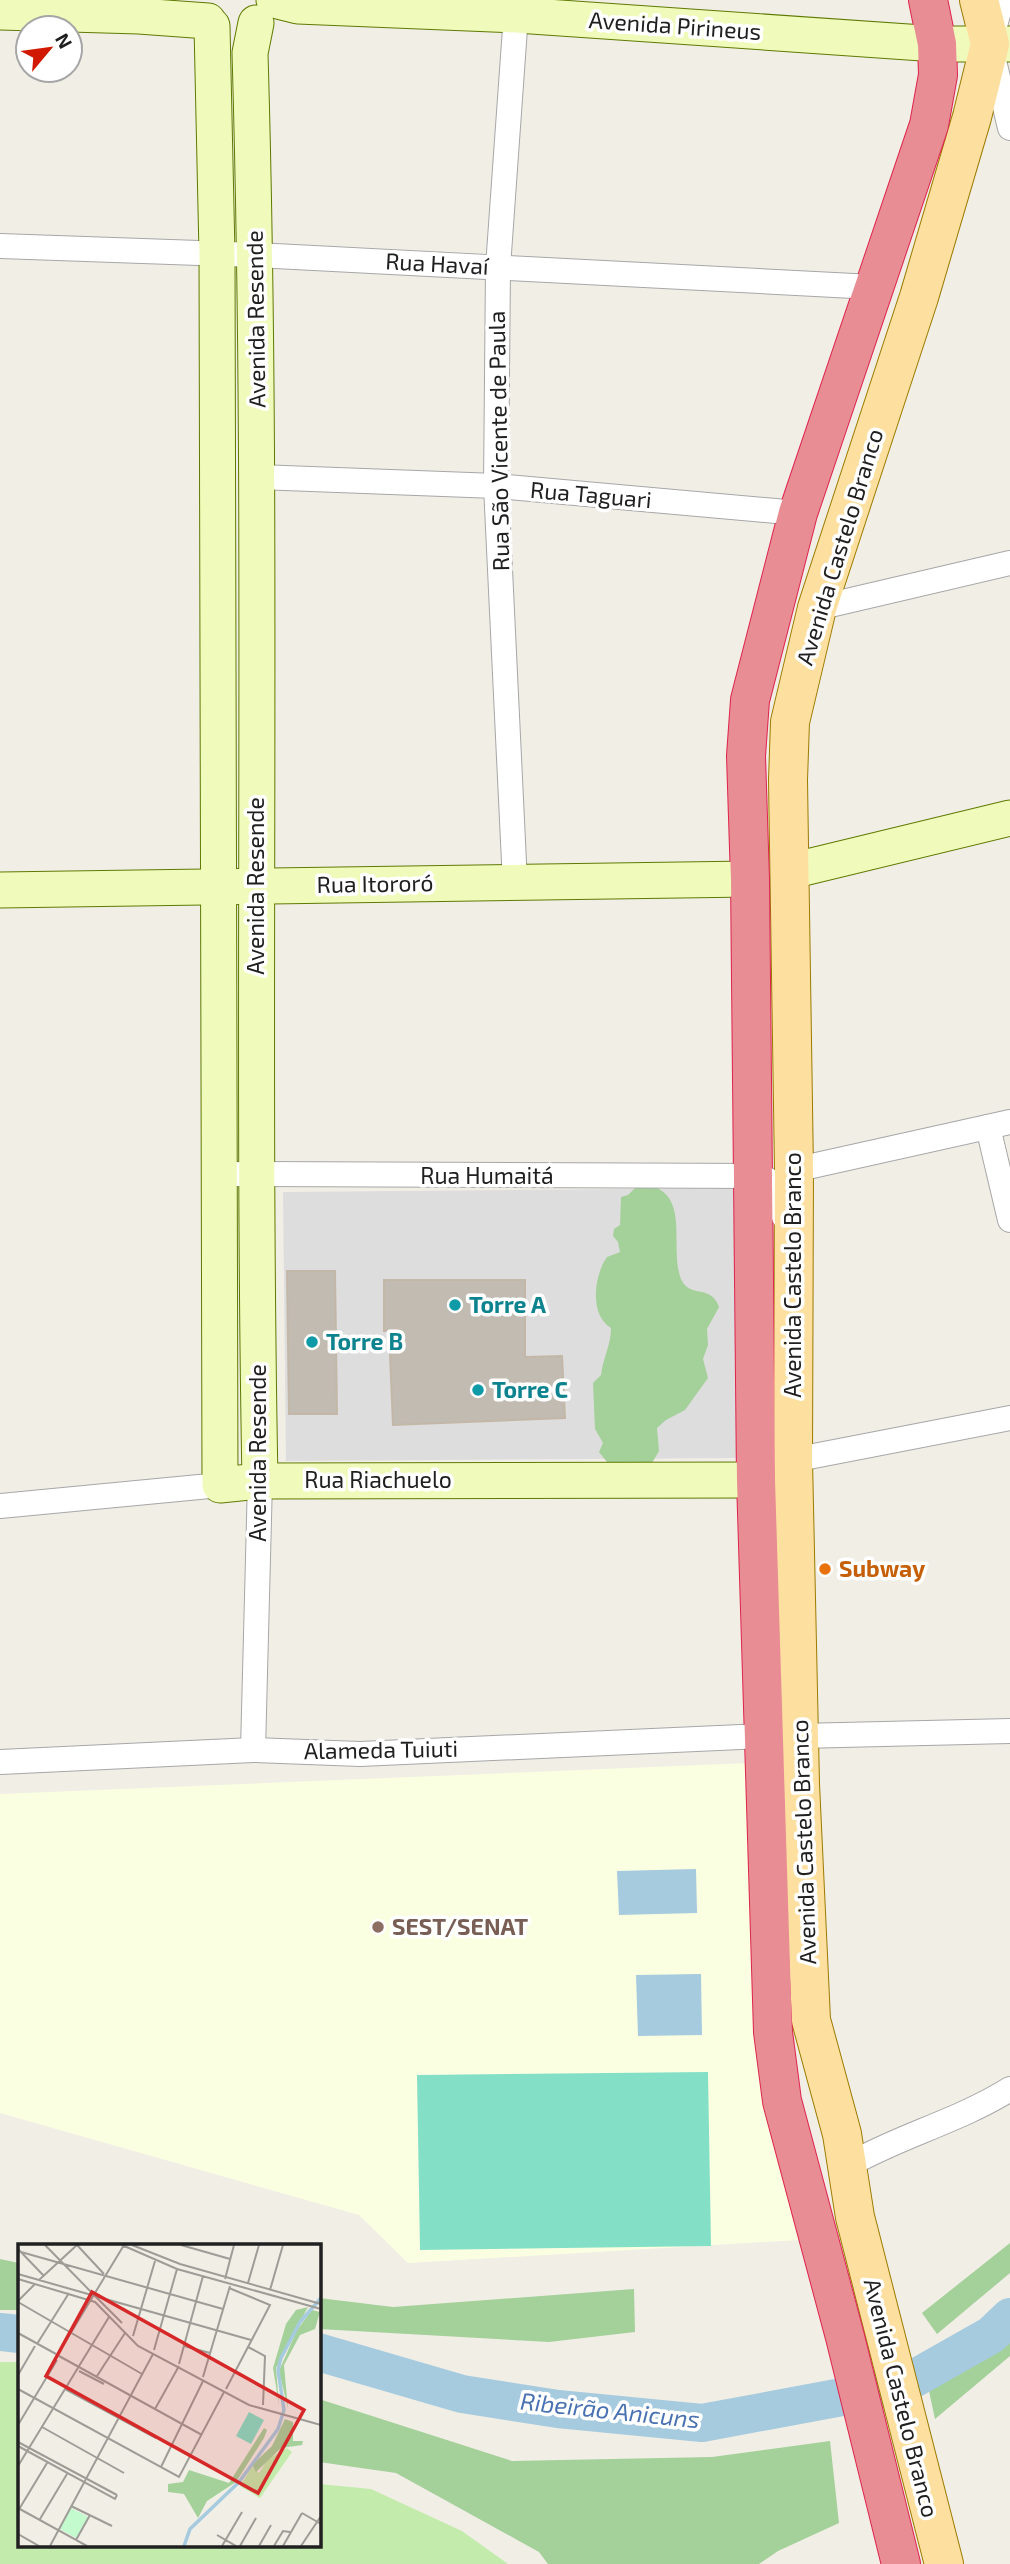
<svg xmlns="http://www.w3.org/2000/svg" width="1010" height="2564" font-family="'Exo 2',sans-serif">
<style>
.residential{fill:#dedddd}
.education{fill:#fbffe1}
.grass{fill:#c3ebac}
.forest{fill:#a4d09a}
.pitch{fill:#83e0c7}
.water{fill:#a6cbde}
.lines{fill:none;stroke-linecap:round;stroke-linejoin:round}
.river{stroke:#a6cbde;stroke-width:38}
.building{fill:#c1bbb2;stroke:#c3b7a8;stroke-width:2}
.street-casing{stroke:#a7a7a7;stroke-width:26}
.secondary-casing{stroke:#5f7a03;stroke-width:37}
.primary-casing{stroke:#9c7b00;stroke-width:40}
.highway-casing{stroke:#de244e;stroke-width:40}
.street{stroke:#fff;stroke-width:24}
.secondary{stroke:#f0faba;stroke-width:35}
.primary{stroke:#fddf9f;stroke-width:38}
.highway{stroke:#e88d93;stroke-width:38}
.culture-dot{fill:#0f9aa8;stroke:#fff;stroke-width:2.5}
.food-dot{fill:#e8710a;stroke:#fff;stroke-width:2.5}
.education-dot{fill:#8d6e63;stroke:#fff;stroke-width:2.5}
.labels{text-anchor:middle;stroke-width:7;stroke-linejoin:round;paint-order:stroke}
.street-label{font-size:23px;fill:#202020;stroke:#fff}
.culture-label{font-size:23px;font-weight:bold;fill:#0d838f;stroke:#fff;text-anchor:start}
.food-label{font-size:23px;font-weight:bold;fill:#c56008;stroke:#fff;text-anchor:start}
.education-label{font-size:23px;font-weight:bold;fill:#785e54;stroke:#fff;text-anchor:start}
.water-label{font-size:24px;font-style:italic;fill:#4a72b2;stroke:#fff}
.inset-river{fill:none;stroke:#a6cbde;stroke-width:3.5}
.inset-road{fill:none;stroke:#9d9c97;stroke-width:2}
.view{fill:#d62828;fill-opacity:0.15;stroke:#d62828;stroke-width:3.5}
.inset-edge{fill:none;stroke:#202020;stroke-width:3.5}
</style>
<rect width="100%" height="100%" fill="#f1eee6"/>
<path class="residential" d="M741,1188L739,1458L286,1461L283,1192Z"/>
<path class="education" d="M749,1763L800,2240L408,2263L359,2215L0,2113V1794Z"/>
<path class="grass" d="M0,2362H19V2545H318L319,2484L371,2489L462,2531L508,2564H0Z"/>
<g class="forest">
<path d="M637,1186C643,1187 653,1186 659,1189C688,1205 669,1254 682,1281C691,1298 711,1284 719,1307L707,1329L708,1345L703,1359L708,1378L685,1410L666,1420L657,1428L659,1451L652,1463L611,1467L599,1452L603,1443L595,1429L593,1383L601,1375C603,1358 611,1345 611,1328C589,1315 594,1275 607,1257L620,1252L618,1242L613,1236L614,1229L620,1225L621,1197L628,1195Z"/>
<path d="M1010,2243V2273L937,2334L922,2313Z"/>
<path d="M0,2259L19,2263V2310H0Z"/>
<path d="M634,2289L635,2332L549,2342L319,2329V2298L393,2307Z"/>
<path d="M1010,2328V2356L935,2419L929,2391Z"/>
<path d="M319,2399L512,2461L712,2457L830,2441L839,2523L778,2551L759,2564H548L539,2552L396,2473L319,2462Z"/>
</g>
<path class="pitch" d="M708,2072L711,2246L420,2250L417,2075Z"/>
<g class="water">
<path d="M696,1869L697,1913L619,1915L617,1871Z"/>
<path d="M701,1974L702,2035L638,2036L636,1975Z"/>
</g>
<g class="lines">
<g class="river">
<path d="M0,2332L19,2334"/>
<path d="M318,2352L462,2394L558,2409L702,2423L901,2386L991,2335L1010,2317"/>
</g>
</g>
<g class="building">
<path d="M287,1271H335L337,1414H289Z"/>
<path d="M384,1280H525V1357L562,1356L565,1418L393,1425L389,1331H384Z"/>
</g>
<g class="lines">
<defs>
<g id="street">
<path d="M1002,0L990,44L1010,128"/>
<path d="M0,246L256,255L873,287"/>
<path d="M258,477L496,486L798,513"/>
<path d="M817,608L1010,563"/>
<path d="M515,883L496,486L498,267L517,0"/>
<path d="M988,1127L1010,1220"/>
<path d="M794,1170L1010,1122"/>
<path d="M221,1174L762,1176L773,1183L784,1217"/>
<path d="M793,1460L1010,1418"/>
<path d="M0,1506L220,1485"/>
<path d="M799,1736L1010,1731"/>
<path d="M253,1750L260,1481"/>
<path d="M0,1762L253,1750L360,1754L763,1736"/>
<path d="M847,2166C899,2136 959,2121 1010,2089"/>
</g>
<g id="secondary">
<path d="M274,0L298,6L517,15L937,44H1010"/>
<path d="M0,12L139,16L208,21"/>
<path d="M256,23L250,53C264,529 251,1005 260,1481"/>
<path d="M212,26L217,254L220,1485L260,1481L756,1480"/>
<path d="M791,871L1010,818"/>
<path d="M0,890L750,879"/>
</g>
<path id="primary" d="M944,2564L855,2217L842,2134L811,2020L800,1784L793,1460L794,1170L788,780L790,722L817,608L919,297L972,117L990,44L979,0"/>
<path id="highway" d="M901,2564L845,2337L782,2101L773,2032L756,1480L750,879L746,756L750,700L798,513L929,125L938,75L937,44L928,0"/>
</defs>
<use href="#street" class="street-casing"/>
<use href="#secondary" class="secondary-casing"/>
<use href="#primary" class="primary-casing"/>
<use href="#highway" class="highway-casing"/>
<use href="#street" class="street"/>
<use href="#secondary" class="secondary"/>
<use href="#primary" class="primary"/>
<use href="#highway" class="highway"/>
</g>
<g class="culture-dot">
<circle cx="455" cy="1305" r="7"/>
<circle cx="312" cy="1342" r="7"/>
<circle cx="478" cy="1390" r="7"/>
</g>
<circle class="food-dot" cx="825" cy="1569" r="7"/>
<circle class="education-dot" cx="378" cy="1927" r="7"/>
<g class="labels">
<g class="street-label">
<text transform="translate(675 26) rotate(4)" y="8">Avenida Pirineus</text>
<text transform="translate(437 264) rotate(3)" y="8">Rua Havaí</text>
<text transform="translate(256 319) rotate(-91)" y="8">Avenida Resende</text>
<text transform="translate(499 441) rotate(-91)" y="8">Rua São Vicente de Paula</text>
<text transform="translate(591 495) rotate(5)" y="8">Rua Taguari</text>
<text transform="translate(840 547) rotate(-73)" y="8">Avenida Castelo Branco</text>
<text transform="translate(375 884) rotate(-1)" y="8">Rua Itororó</text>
<text transform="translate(256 886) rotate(-90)" y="8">Avenida Resende</text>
<text x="487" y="1184">Rua Humaitá</text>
<text transform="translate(793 1275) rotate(-90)" y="8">Avenida Castelo Branco</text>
<text transform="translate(258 1453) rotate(-90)" y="8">Avenida Resende</text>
<text x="378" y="1488">Rua Riachuelo</text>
<text transform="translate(381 1750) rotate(-1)" y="8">Alameda Tuiuti</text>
<text transform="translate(804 1842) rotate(-92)" y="8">Avenida Castelo Branco</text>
<text transform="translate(901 2398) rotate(76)" y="8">Avenida Castelo Branco</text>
</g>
<g class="culture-label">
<text x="469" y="1313">Torre A</text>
<text x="326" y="1350">Torre B</text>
<text x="492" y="1398">Torre C</text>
</g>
<g class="food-label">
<text x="839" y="1577">Subway</text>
</g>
<g class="education-label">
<text x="392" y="1935">SEST/SENAT</text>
</g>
<g class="water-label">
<text transform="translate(610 2411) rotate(6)" y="8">Ribeirão Anicuns</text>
</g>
</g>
<g transform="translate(18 2244)">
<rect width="303" height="303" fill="#f1eee6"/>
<path d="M269,204L274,208L242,254L222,242L234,223L241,229L250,215Z" fill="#c3ebac"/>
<path d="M290,63L258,124L261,161L255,124L268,80L278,66ZM294,66L302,68L297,85L282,91L266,121L270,165L261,127L279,86ZM267,175L275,178V197H285L284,201L263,204L238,228L234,221L254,202ZM246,184L249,186L246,194L218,238L189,257L180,274L166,250L150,248V240L165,238L171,226L211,239Z" fill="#a4d09a"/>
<path d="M53,264L70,273L58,294L42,285Z" fill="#c3face"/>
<path d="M231,168L246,176L233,200L218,192Z" fill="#83e0c7"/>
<path class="inset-river" d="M166,302L172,285L221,238L260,185L266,166L260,126L263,114L282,78L303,54"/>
<path class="inset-road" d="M27,1L77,52L233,96M104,1L159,25L303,65M114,1L162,20L303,60M163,1L212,15M0,5L26,32M3,8L205,65M0,30L77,52L104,79M0,35L77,58L120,102L231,161L303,181M207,35L216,1M21,36L59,1L86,30M230,39L241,1M252,46L265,1M0,57L17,40M0,58L124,130M0,89L38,110M115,92L137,17M19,100L51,49M166,102L192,109M230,103L247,112L245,161M136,106L159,25M40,110L106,1M41,112L184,191M161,120L185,32M61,127L86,140M0,131L17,102M79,132L107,89M185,133L212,42M0,145L161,233L206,148M47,145L138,194M208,145L252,61L211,44M137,165L161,122M0,181L39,116M24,183L106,229M0,198L99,251M0,202L97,255L99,251M0,222L91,73M143,223L185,137M53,262L94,282M0,264L69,302M0,267L29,219M284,269L303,280M22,275L49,230M0,290L21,302M199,291L218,302M58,296L72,271M32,302L135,110M204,302L224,268M222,302L238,274M241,302L253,281M256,302L265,287L272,288M265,302L284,269M283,302L303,272"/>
<path class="view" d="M74,48L286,166L240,249L28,132Z"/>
<rect width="303" height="303" class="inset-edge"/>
</g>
<g transform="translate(49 49) rotate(61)"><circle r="33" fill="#ffffff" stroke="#a6a6a6" stroke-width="2"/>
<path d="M0-5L12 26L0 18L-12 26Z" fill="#d01900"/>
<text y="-10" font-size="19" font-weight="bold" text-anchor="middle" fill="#202020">N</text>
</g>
</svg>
